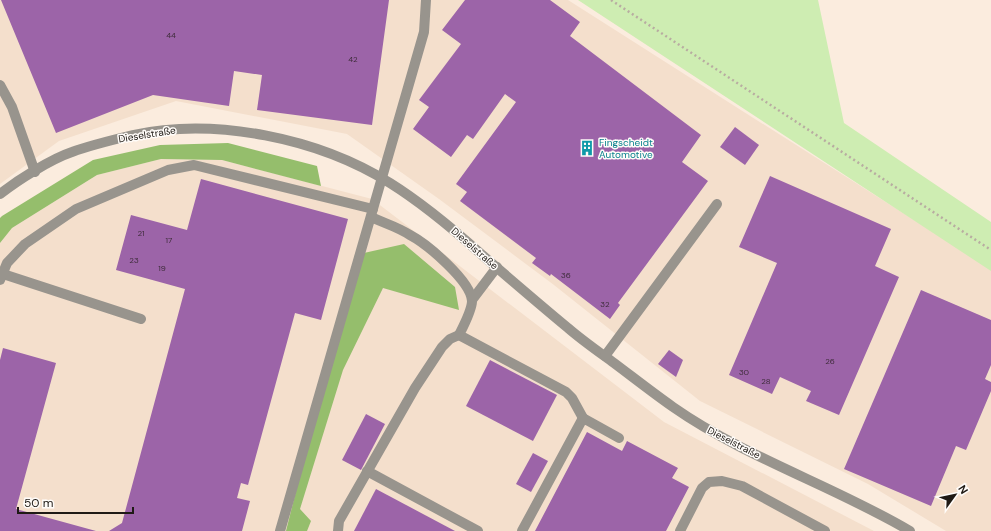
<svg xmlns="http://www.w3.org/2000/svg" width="991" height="531" font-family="'DM Sans',sans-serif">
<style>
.built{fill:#f4dfcc}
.green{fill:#ceedb2}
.forest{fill:#95be6c}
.building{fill:#9c64a8}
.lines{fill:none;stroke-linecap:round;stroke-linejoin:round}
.path{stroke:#b8aca1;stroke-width:2.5;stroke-dasharray:2 3;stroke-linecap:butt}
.minor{stroke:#98948d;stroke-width:10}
.labels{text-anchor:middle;stroke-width:3;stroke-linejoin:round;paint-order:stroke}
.number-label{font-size:8px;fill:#3e2c3a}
.street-label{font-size:10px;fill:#1f1a15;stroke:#fffcf9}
.culture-label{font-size:10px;fill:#0d838f;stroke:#fffcf9;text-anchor:start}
</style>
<rect width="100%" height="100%" fill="#fbecde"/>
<g class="built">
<path d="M0,0H568L991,269V531H946L868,484L700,401L554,285L439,199L347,134L176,101L59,141L0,184Z"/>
<path d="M161,159L222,160L372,199L664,422L874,531H0V243L12,228L97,175Z"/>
</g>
<path class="green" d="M578,0H818L844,123L991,222V271Z"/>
<g class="forest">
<path d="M228,143L317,166L321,186L222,160L161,159L97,175L12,228L0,243V218L2,216L93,160L160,145Z"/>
<path d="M404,244L455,287L459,310L383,288L343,370L300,509L311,521L307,531H286L355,255Z"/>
</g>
<g class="building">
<path d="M1,0H389L372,125L257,110L262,75L234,71L229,106L153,95L56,133Z"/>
<path d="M465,0H550L580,22L570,36L701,135L682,162L708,181L618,303L620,305L610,319L551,274L550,276L532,263L536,258L460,201L467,192L456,184L516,102L505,94L473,139L467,135L451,157L413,129L429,107L419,100L461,44L442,30Z"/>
<path d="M735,127L759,145L745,165L720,147Z"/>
<path d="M770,176L891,229L875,266L899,277L839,415L806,401L811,391L780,377L772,394L729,375L777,263L739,247Z"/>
<path d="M201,179L348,219L321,320L295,313L248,485L241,483L237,498L250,501L242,531H109L122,523L185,289L116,270L131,215L187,230Z"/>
<path d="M921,290L991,320V365L985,379L991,382V391L966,450L956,446L931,506L844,469Z"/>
<path d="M3,348L56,363L16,509L96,531H0V360Z"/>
<path d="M669,350L683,360L676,377L658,364Z"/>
<path d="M490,360L557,395L533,441L466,406Z"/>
<path d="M366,414L385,424L361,470L342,460Z"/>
<path d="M587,432L622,451L627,441L678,468L672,478L689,487L666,531H535Z"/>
<path d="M533,453L548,461L531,492L516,484Z"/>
<path d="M376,489L455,531H354Z"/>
</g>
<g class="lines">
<path class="path" d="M611,0L991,250"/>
<g class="minor">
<path d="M0,85L12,107L35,172"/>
<path d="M0,194C18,180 51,159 72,152C91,145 112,140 133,135C215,117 318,138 390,183C422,203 452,228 481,254C510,279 539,304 568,328C583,341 599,352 614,363C634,378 653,393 673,407C746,458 834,486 910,531"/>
<path d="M371,217C384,223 398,227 410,235C427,244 471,281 472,301C472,310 463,327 459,335L566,392L572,398L583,418"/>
<path d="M3,274L141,319"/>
<path d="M0,280L7,263L25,244L76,209L168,170L194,165L373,209"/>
<path d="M472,300L497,267"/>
<path d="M605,356L717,204"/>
<path d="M367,471L478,531"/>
<path d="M280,531L424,32L426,0"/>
<path d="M338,531L339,521L415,388L442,347L450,339L459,335"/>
<path d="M522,531L583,418L619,438"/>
<path d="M680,531L702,488L709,482L722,481L742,486L825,531"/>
</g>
</g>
<defs>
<symbol id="building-bare" viewBox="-9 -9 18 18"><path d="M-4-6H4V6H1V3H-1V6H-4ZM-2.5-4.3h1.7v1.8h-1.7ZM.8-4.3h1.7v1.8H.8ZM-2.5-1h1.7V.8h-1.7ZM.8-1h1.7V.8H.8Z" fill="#0f9aa8" stroke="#fffcf9" stroke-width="2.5" paint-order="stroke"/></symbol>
</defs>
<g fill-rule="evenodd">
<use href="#building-bare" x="576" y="137" width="22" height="22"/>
</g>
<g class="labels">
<g class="number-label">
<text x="171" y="38">44</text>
<text x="353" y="62">42</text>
<text x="141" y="236">21</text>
<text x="169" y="243">17</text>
<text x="134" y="263">23</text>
<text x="162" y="271">19</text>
<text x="566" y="278">36</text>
<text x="605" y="307">32</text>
<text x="830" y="364">26</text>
<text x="744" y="375">30</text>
<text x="766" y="384">28</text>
</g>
<g class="street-label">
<text transform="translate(147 134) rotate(-9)" y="4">Dieselstraße</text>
<text transform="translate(475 248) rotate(41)" y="4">Dieselstraße</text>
<text transform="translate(734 442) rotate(27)" y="4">Dieselstraße</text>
</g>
<g class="culture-label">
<text x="599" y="146">Fingscheidt<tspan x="599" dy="12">Automotive</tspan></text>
</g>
</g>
<g transform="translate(955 495) rotate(57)" stroke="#fffcf9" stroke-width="3" paint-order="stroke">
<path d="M0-3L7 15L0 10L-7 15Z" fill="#1f1a15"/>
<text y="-6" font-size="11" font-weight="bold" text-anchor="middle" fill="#1f1a15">N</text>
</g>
<path d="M18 507v6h115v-6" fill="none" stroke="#1f1a15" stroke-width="2"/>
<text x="24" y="507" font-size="12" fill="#1f1a15" stroke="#fffcf9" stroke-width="3" paint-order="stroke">50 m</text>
</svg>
